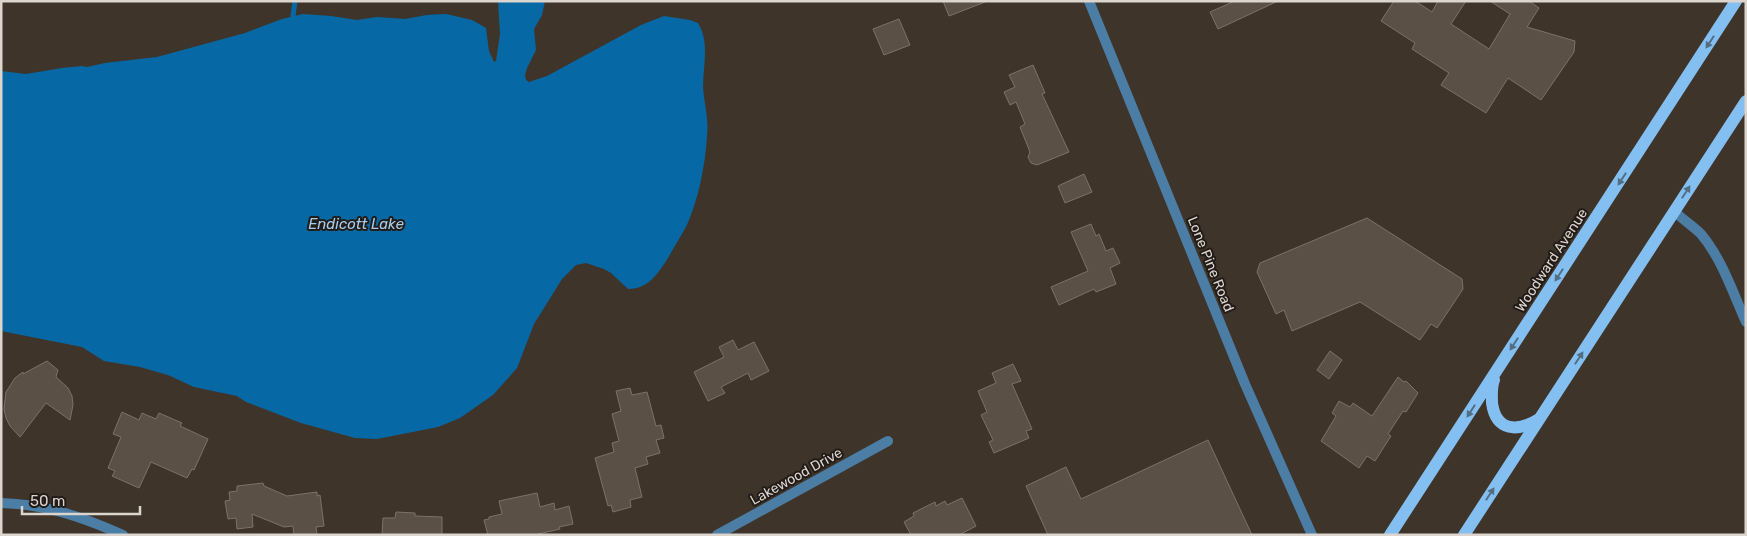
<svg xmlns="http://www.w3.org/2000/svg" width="1747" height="536" font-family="Rubik,sans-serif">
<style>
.water{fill:#0669a6}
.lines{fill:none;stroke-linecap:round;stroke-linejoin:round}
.stream{stroke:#0669a6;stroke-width:5}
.building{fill:#5b5045;stroke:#7e7267}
.minor{stroke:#4b7da5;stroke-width:10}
.tertiary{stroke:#4b7da5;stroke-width:10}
.primary{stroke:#84bff1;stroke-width:12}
.oneway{fill:#526e84}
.labels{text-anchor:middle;stroke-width:4;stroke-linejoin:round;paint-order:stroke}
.street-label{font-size:14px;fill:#dcd5ce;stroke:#211c18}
.water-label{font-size:15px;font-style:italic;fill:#a6cced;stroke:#211c18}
</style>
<rect width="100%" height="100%" fill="#3f342a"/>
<path class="water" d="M498,1H545L542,15L534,29L536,50L527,68L525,75L526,80L529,82L547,76L641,25L664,16L690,20L698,23C710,43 703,65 703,87C704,103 709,119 707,136C705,166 699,197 687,225C681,236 674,247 668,258C658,273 649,289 628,289L611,273L604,269L586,263L576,265L562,279L534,324L517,368L493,395L460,418L438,427L377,439L355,438L301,423L246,402L237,396L194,387L168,375L140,367L104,361L82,347L1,331V71L26,74L62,68L82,66L87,67L105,63L157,57L245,33L282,19L303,14L331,16L357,20L377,17L405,19L427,15L446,14L472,20L486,28L489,51L494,62L496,61L500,34Z"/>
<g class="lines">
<path class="stream" d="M293,16L295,1"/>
</g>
<g class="building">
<path d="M943,1H985V2L949,16Z"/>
<path d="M1235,1H1278L1218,29L1210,12Z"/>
<path d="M1394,1H1415L1432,12L1438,1H1466L1451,24L1489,49L1510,14L1490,1H1529L1539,8L1527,27L1575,41L1574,52L1541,100L1508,78L1486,113L1441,85L1449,73L1412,49L1415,43L1381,21Z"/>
<path d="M899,19L910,45L884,55L873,29Z"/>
<path d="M1033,65L1045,93L1042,94L1069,152L1037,165L1031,163L1028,157L1030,152L1020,127L1025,124L1016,102L1010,105L1004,92L1015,87L1009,75Z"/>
<path d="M1084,174L1092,192L1065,203L1058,186Z"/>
<path d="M1367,218L1462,279L1463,289L1437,328L1431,324L1420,340L1360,302L1292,331L1284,310L1276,314L1257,272L1260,263Z"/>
<path d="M1091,224L1096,236L1099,234L1106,251L1113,248L1120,263L1110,268L1116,284L1096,292L1094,289L1059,305L1051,287L1088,271L1071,232Z"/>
<path d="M733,340L738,350L754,342L769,371L751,380L748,373L721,387L725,393L708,401L694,372L724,357L719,347Z"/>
<path d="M1330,351L1342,360L1329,379L1317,370Z"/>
<path d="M47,361L58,370L56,377L68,388L72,396L73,405L70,420L46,403L20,437L10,426L6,418L4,409L6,392L15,378L23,372V374Z"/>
<path d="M1013,364L1021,381L1012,384L1032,429L1026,431L1029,438L994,453L989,442L993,440L981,415L987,412L978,391L996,383L992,373Z"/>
<path d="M1398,377L1404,382L1406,381L1418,393L1406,412L1403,411L1388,434L1391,436L1375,461L1367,456L1359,468L1321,441L1336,416L1332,413L1339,401L1350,407L1353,403L1372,416Z"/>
<path d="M630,388L632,395L647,392L656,426L661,425L664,438L656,440L660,453L646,457L648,464L635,468L642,497L630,500L631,507L613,512L611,505L608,506L595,458L614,452L612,443L619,441L612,414L621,411L616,391Z"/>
<path d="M122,412L139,420L142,413L156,419L159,413L182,423L180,426L208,439L194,470L192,469L187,478L151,462L139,488L112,476L115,471L108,468L121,437L113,434Z"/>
<path d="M1208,440L1252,535H1048L1026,486L1066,467L1081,499Z"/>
<path d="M263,483L264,486L287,496L317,492V496L320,495L324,526L316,527L317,535H294L293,526L284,527L252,514L253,527L237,529L236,518L228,519L225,501L230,500L229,492L237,491V486Z"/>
<path d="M537,493L540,507L554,503L555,510L569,506L573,524L559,527L560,529L534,535H488L484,520L489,519V517L502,514L499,501Z"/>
<path d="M962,498L976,526L959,535H911L904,522L914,516L913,513L935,502L936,506L945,501L947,505Z"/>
<path d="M396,512L415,513V516L442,517V535H382L383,518H395Z"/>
</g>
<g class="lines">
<g class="minor">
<path d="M1674,211C1682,219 1693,226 1701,234C1722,259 1733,293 1746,322"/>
<path d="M1,503C45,504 83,517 123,535"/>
<path d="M717,535L888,441"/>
</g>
<path class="tertiary" d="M1089,1L1245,384L1312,535"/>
<g class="primary">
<path d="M1494,380C1491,387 1492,395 1492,403C1496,432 1518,432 1539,419"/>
<path d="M1390,535L1736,1"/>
<path d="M1464,535L1746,101"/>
</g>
</g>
<defs><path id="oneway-solid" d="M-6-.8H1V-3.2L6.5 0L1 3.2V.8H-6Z" transform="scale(1.25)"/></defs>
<g class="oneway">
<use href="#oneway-solid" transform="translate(1710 42) rotate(123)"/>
<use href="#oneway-solid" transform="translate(1622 179) rotate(123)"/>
<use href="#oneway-solid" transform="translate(1686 192) rotate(-57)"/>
<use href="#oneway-solid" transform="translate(1559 275) rotate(123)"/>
<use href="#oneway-solid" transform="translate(1514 344) rotate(123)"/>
<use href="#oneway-solid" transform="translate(1579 358) rotate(-57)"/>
<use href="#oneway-solid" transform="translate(1471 411) rotate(123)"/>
<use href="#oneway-solid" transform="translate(1490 494) rotate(-57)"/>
</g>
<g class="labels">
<g class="street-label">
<text transform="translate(1551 260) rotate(-57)" y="5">Woodward Avenue</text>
<text transform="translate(1211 264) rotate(68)" y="5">Lone Pine Road</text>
<text transform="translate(796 476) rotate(-29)" y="5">Lakewood Drive</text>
</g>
<g class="water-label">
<text x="356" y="229">Endicott Lake</text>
</g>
</g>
<rect width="1747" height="536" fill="none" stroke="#dcd5ce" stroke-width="5"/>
<path d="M22 506v8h118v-8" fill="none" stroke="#dcd5ce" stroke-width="2.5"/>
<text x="30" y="506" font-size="15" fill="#dcd5ce" stroke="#211c18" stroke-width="4" paint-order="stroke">50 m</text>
</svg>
